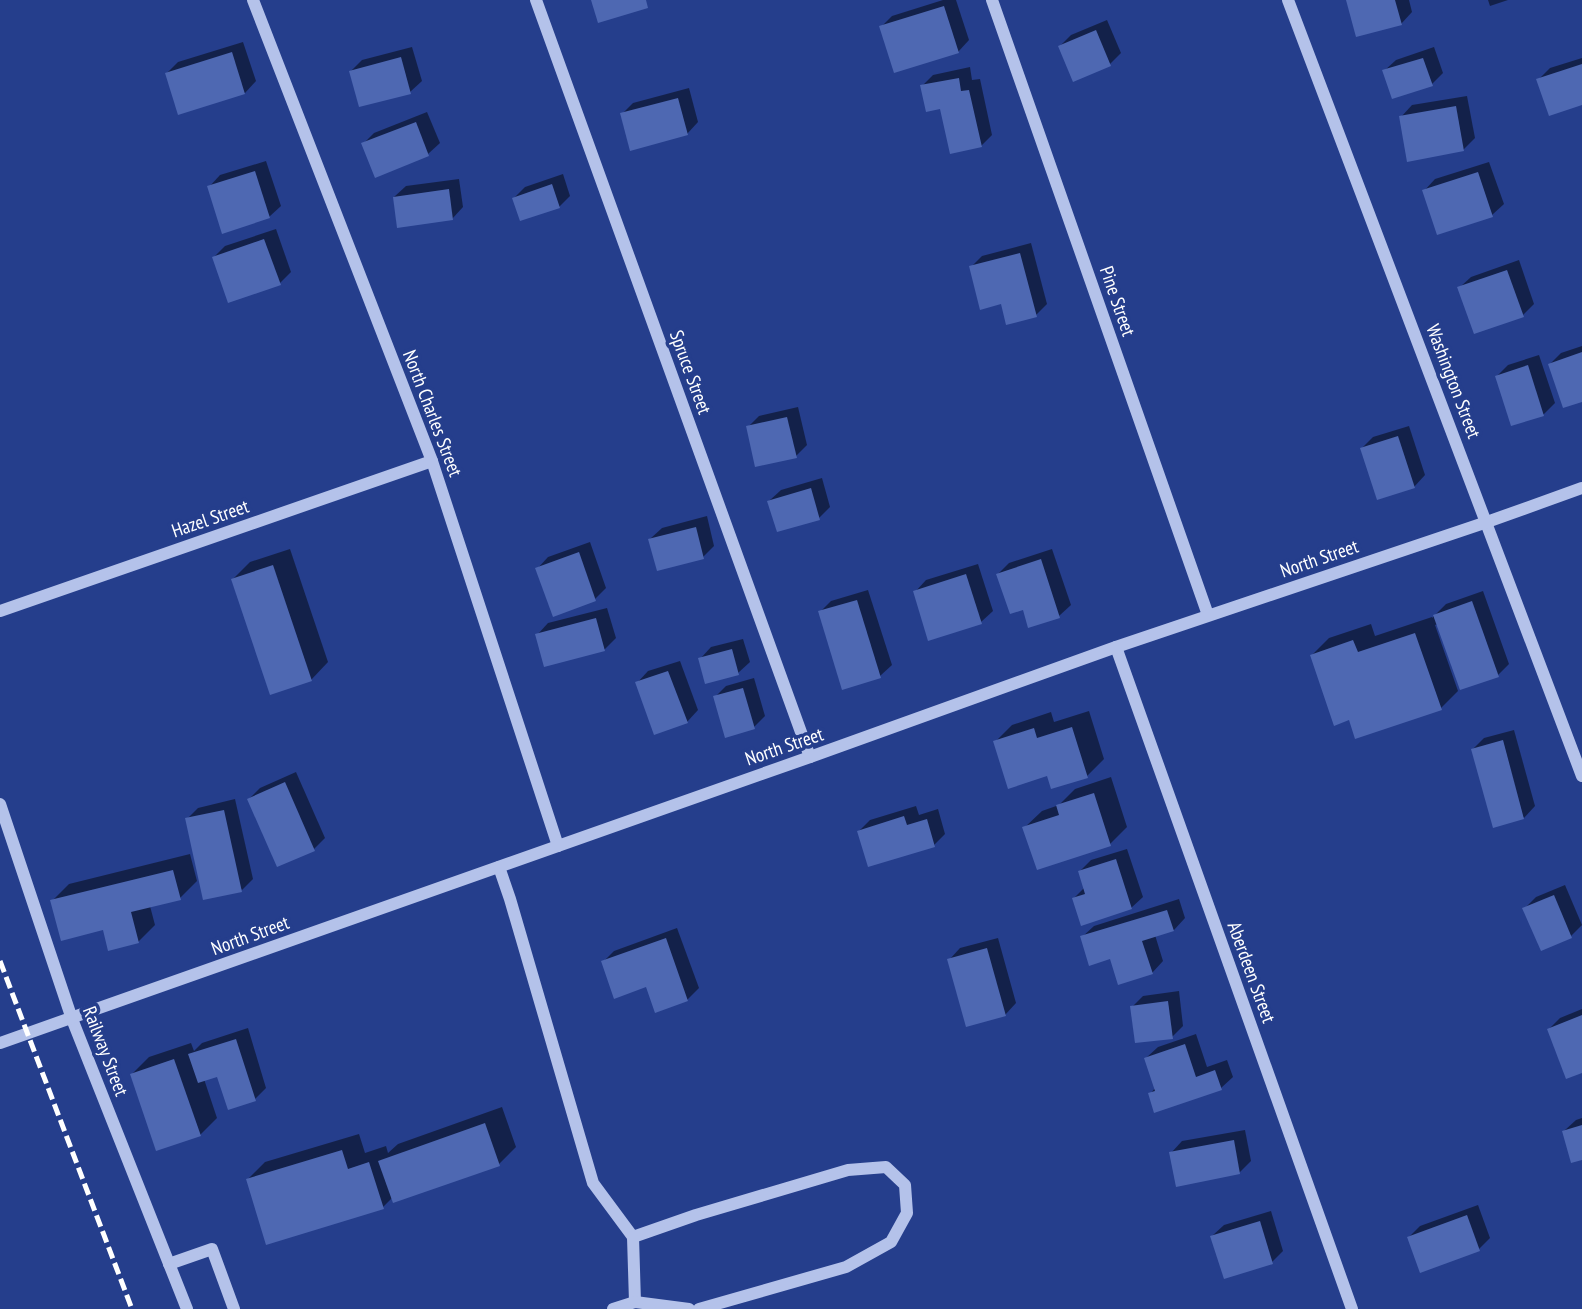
<svg xmlns="http://www.w3.org/2000/svg" width="1582" height="1309" font-family="'PT Sans Narrow',sans-serif">
<style>
.shadow{fill:#0007}
.building{fill:#4e68b2}
.lines{fill:none;stroke-linecap:round;stroke-linejoin:round}
.minor{stroke:#b4c2ea;stroke-width:12}
.rail{stroke:#fff;stroke-width:5;stroke-dasharray:12 5;stroke-linecap:butt}
.labels{text-anchor:middle;stroke-width:7;stroke-linejoin:round;paint-order:stroke}
.street-label{font-size:19px;fill:#fff;stroke:#253e8c}
</style>
<rect width="100%" height="100%" fill="#253e8c"/>
<g class="shadow">
<path d="M943,0H956L969,40L958,52L881,27L892,16Z"/>
<path d="M1348,0H1409L1412,12L1401,24Z"/>
<path d="M1488,0H1508L1490,6Z"/>
<path d="M1107,20L1121,53L1110,64L1060,46L1071,35Z"/>
<path d="M243,42L256,81L245,93L167,73L178,62Z"/>
<path d="M412,47L422,81L410,92L351,71L362,60Z"/>
<path d="M1434,47L1443,73L1432,84L1384,71L1396,60Z"/>
<path d="M1582,58V103L1538,80L1550,68Z"/>
<path d="M970,67L972,80L980,79L992,135L981,146L922,86L933,75Z"/>
<path d="M689,88L698,122L687,134L622,114L633,103Z"/>
<path d="M1467,96L1475,138L1463,150L1401,117L1412,105Z"/>
<path d="M427,112L440,143L428,154L363,144L374,133Z"/>
<path d="M266,161L281,206L269,217L209,187L220,175Z"/>
<path d="M1489,162L1504,204L1492,215L1424,191L1435,179Z"/>
<path d="M563,174L570,196L559,207L514,198L525,187Z"/>
<path d="M459,179L463,207L452,219L394,197L406,186Z"/>
<path d="M276,229L291,272L280,283L214,257L225,246Z"/>
<path d="M1031,243L1047,304L1036,315L1002,302L971,267L982,256Z"/>
<path d="M1519,260L1534,304L1523,315L1459,288L1471,277Z"/>
<path d="M1582,346V400L1550,364L1561,353Z"/>
<path d="M1539,355L1555,403L1544,414L1512,424L1497,376L1508,365Z"/>
<path d="M798,407L807,445L796,456L748,427L759,416Z"/>
<path d="M1409,426L1425,475L1414,487L1362,448L1373,437Z"/>
<path d="M822,478L830,507L819,518L769,501L781,490Z"/>
<path d="M707,516L714,546L703,557L650,539L662,528Z"/>
<path d="M590,542L606,588L595,599L537,569L548,557Z"/>
<path d="M290,549L328,662L311,680L233,579L250,562Z"/>
<path d="M1052,549L1071,605L1059,616L1024,608L998,574L1009,563Z"/>
<path d="M978,564L993,611L981,622L915,592L926,580Z"/>
<path d="M868,590L892,665L880,676L820,612L831,601Z"/>
<path d="M1483,591L1509,664L1498,675L1438,624L1435,625L1458,691L1441,708L1350,718L1312,655L1329,638L1371,624L1375,636L1432,617V618L1446,604Z"/>
<path d="M607,608L616,638L605,649L545,665L537,635L548,623Z"/>
<path d="M743,639L750,662L738,673L700,659L711,647Z"/>
<path d="M680,661L698,710L687,722L637,683L648,671Z"/>
<path d="M754,678L765,716L754,727L715,697L726,686Z"/>
<path d="M1089,711L1104,759L1087,776L1048,774L995,742L1012,725L1051,712L1054,722Z"/>
<path d="M1514,730L1535,806L1524,818L1473,749L1484,738Z"/>
<path d="M296,772L325,838L314,849L249,799L260,788Z"/>
<path d="M1111,777L1127,827L1110,844L1024,828L1042,811L1059,805L1075,789Z"/>
<path d="M235,799L253,879L242,890L187,819L198,808Z"/>
<path d="M916,806L919,815L938,809L945,834L934,845L859,831L870,820Z"/>
<path d="M1127,849L1143,897L1131,908L1074,898L1085,887L1080,871L1091,860Z"/>
<path d="M190,854L197,881L180,898L150,906L155,925L138,942L52,901L69,884Z"/>
<path d="M1565,885L1582,925L1571,936L1524,909L1536,897Z"/>
<path d="M1179,899L1185,918L1174,930L1155,935L1163,961L1152,973L1111,957L1082,937L1094,926Z"/>
<path d="M677,928L699,988L687,1000L647,985L603,962L614,951Z"/>
<path d="M998,938L1016,1003L1005,1015L949,960L960,948Z"/>
<path d="M1179,991L1183,1026L1172,1037L1132,1007L1143,996Z"/>
<path d="M1582,1009V1071L1549,1029L1560,1018Z"/>
<path d="M248,1028L266,1088L255,1099L218,1075L204,1079L217,1118L200,1135L132,1074L149,1057L191,1043L194,1051L202,1043Z"/>
<path d="M1196,1034L1207,1067L1227,1060L1233,1077L1221,1088L1150,1094L1156,1087L1146,1058L1158,1047Z"/>
<path d="M502,1107L516,1147L499,1164L393,1197L383,1207L248,1179L265,1162L359,1134L365,1153L386,1146L388,1153L398,1144Z"/>
<path d="M1582,1118V1158L1564,1131L1576,1120Z"/>
<path d="M1245,1130L1251,1161L1240,1172L1171,1153L1182,1141Z"/>
<path d="M1478,1205L1490,1238L1479,1249L1409,1237L1420,1226Z"/>
<path d="M1271,1211L1283,1251L1272,1262L1212,1236L1224,1225Z"/>
</g>
<g class="building">
<path d="M591,0H646L648,8L598,23Z"/>
<path d="M1346,0H1395L1402,25L1356,37Z"/>
<path d="M944,6L959,53L894,73L879,26Z"/>
<path d="M1096,30L1111,66L1073,82L1058,46Z"/>
<path d="M232,52L245,94L178,115L165,73Z"/>
<path d="M401,57L411,94L359,107L349,71Z"/>
<path d="M1423,58L1433,86L1392,99L1382,70Z"/>
<path d="M1582,64V105L1549,116L1536,79Z"/>
<path d="M959,78L961,91L969,90L982,147L950,154L940,109L926,112L920,85Z"/>
<path d="M678,98L688,135L630,151L620,113Z"/>
<path d="M1456,106L1464,151L1407,162L1399,116Z"/>
<path d="M416,122L429,156L375,178L361,143Z"/>
<path d="M255,171L270,218L222,234L207,186Z"/>
<path d="M1478,172L1493,217L1437,235L1422,190Z"/>
<path d="M552,184L560,208L520,221L512,198Z"/>
<path d="M449,189L453,220L397,228L393,197Z"/>
<path d="M264,239L281,285L228,303L212,257Z"/>
<path d="M1020,253L1037,317L1006,325L1001,304L980,310L969,266Z"/>
<path d="M1507,270L1524,317L1474,334L1457,287Z"/>
<path d="M1582,352V402L1563,408L1548,364Z"/>
<path d="M1528,365L1544,416L1511,426L1495,376Z"/>
<path d="M787,417L797,458L755,467L746,426Z"/>
<path d="M1398,436L1415,488L1377,500L1360,448Z"/>
<path d="M811,488L820,520L777,532L767,501Z"/>
<path d="M696,527L704,559L657,571L648,539Z"/>
<path d="M579,552L596,601L553,617L535,568Z"/>
<path d="M1041,559L1060,618L1028,628L1023,610L1010,614L996,574Z"/>
<path d="M273,565L312,681L270,695L231,579Z"/>
<path d="M966,574L982,624L928,641L913,591Z"/>
<path d="M857,600L881,678L842,690L818,611Z"/>
<path d="M1472,601L1499,677L1460,690L1433,615Z"/>
<path d="M596,618L605,651L544,667L535,634Z"/>
<path d="M1415,633L1442,710L1355,739L1349,720L1334,726L1310,655L1353,640L1358,652Z"/>
<path d="M732,649L739,675L705,684L698,658Z"/>
<path d="M668,671L688,723L654,735L635,682Z"/>
<path d="M743,688L755,729L725,738L713,696Z"/>
<path d="M1072,727L1088,778L1051,789L1047,776L1008,789L993,741L1034,728L1037,738Z"/>
<path d="M1503,740L1524,819L1493,828L1471,749Z"/>
<path d="M285,782L315,851L277,867L247,799Z"/>
<path d="M1094,793L1111,846L1037,870L1022,827L1059,815L1056,805Z"/>
<path d="M224,810L242,892L203,900L185,818Z"/>
<path d="M904,816L907,825L927,819L935,847L868,867L857,831Z"/>
<path d="M1116,859L1132,909L1081,926L1072,898L1085,894L1078,871Z"/>
<path d="M173,870L181,900L131,912L139,943L108,951L103,930L61,941L50,900Z"/>
<path d="M1554,895L1572,938L1541,951L1522,908Z"/>
<path d="M1167,910L1174,931L1142,941L1153,974L1118,985L1110,959L1089,966L1080,936Z"/>
<path d="M666,938L688,1001L655,1013L646,987L614,999L601,961Z"/>
<path d="M987,948L1006,1016L966,1027L947,959Z"/>
<path d="M1168,1001L1173,1039L1135,1043L1130,1006Z"/>
<path d="M1582,1015V1073L1566,1079L1547,1029Z"/>
<path d="M236,1039L256,1101L228,1110L217,1077L198,1083L188,1054Z"/>
<path d="M1185,1044L1196,1077L1215,1070L1222,1090L1154,1113L1148,1093L1155,1091L1144,1058Z"/>
<path d="M174,1059L201,1136L156,1151L130,1074Z"/>
<path d="M485,1123L500,1166L393,1203L378,1161Z"/>
<path d="M1582,1125V1160L1571,1163L1562,1131Z"/>
<path d="M1234,1140L1240,1174L1176,1187L1169,1152Z"/>
<path d="M342,1150L348,1169L369,1162L384,1209L266,1245L246,1179Z"/>
<path d="M1467,1215L1480,1251L1420,1273L1407,1237Z"/>
<path d="M1260,1221L1273,1264L1224,1279L1210,1236Z"/>
</g>
<g class="lines">
<g class="minor">
<path d="M253,0L432,461L558,846"/>
<path d="M536,0L810,757"/>
<path d="M992,0L1208,615"/>
<path d="M1288,0L1582,776"/>
<path d="M0,611L432,461"/>
<path d="M1116,647L1352,1309"/>
<path d="M0,804L72,1019L187,1309"/>
<path d="M499,867L510,899L593,1183L633,1237"/>
<path d="M0,1043L810,757L1116,647L1487,522L1582,488"/>
<path d="M169,1264L212,1249L234,1309"/>
<path d="M635,1302L633,1237L696,1215L848,1170L886,1167L905,1185L907,1213L891,1242L846,1267L699,1309"/>
<path d="M613,1309L635,1302L689,1309"/>
</g>
<path class="rail" d="M0,961L132,1309"/>
</g>
<g class="labels">
<g class="street-label">
<text transform="translate(1118 301) rotate(71)" y="7">Pine Street</text>
<text transform="translate(691 372) rotate(70)" y="7">Spruce Street</text>
<text transform="translate(1454 381) rotate(69)" y="7">Washington Street</text>
<text transform="translate(433 413) rotate(69)" y="7">North Charles Street</text>
<text transform="translate(210 518) rotate(-19)" y="7">Hazel Street</text>
<text transform="translate(1319 558) rotate(-19)" y="7">North Street</text>
<text transform="translate(784 746) rotate(-19)" y="7">North Street</text>
<text transform="translate(250 935) rotate(-20)" y="7">North Street</text>
<text transform="translate(1252 972) rotate(70)" y="7">Aberdeen Street</text>
<text transform="translate(106 1051) rotate(69)" y="7">Railway Street</text>
</g>
</g>
</svg>
